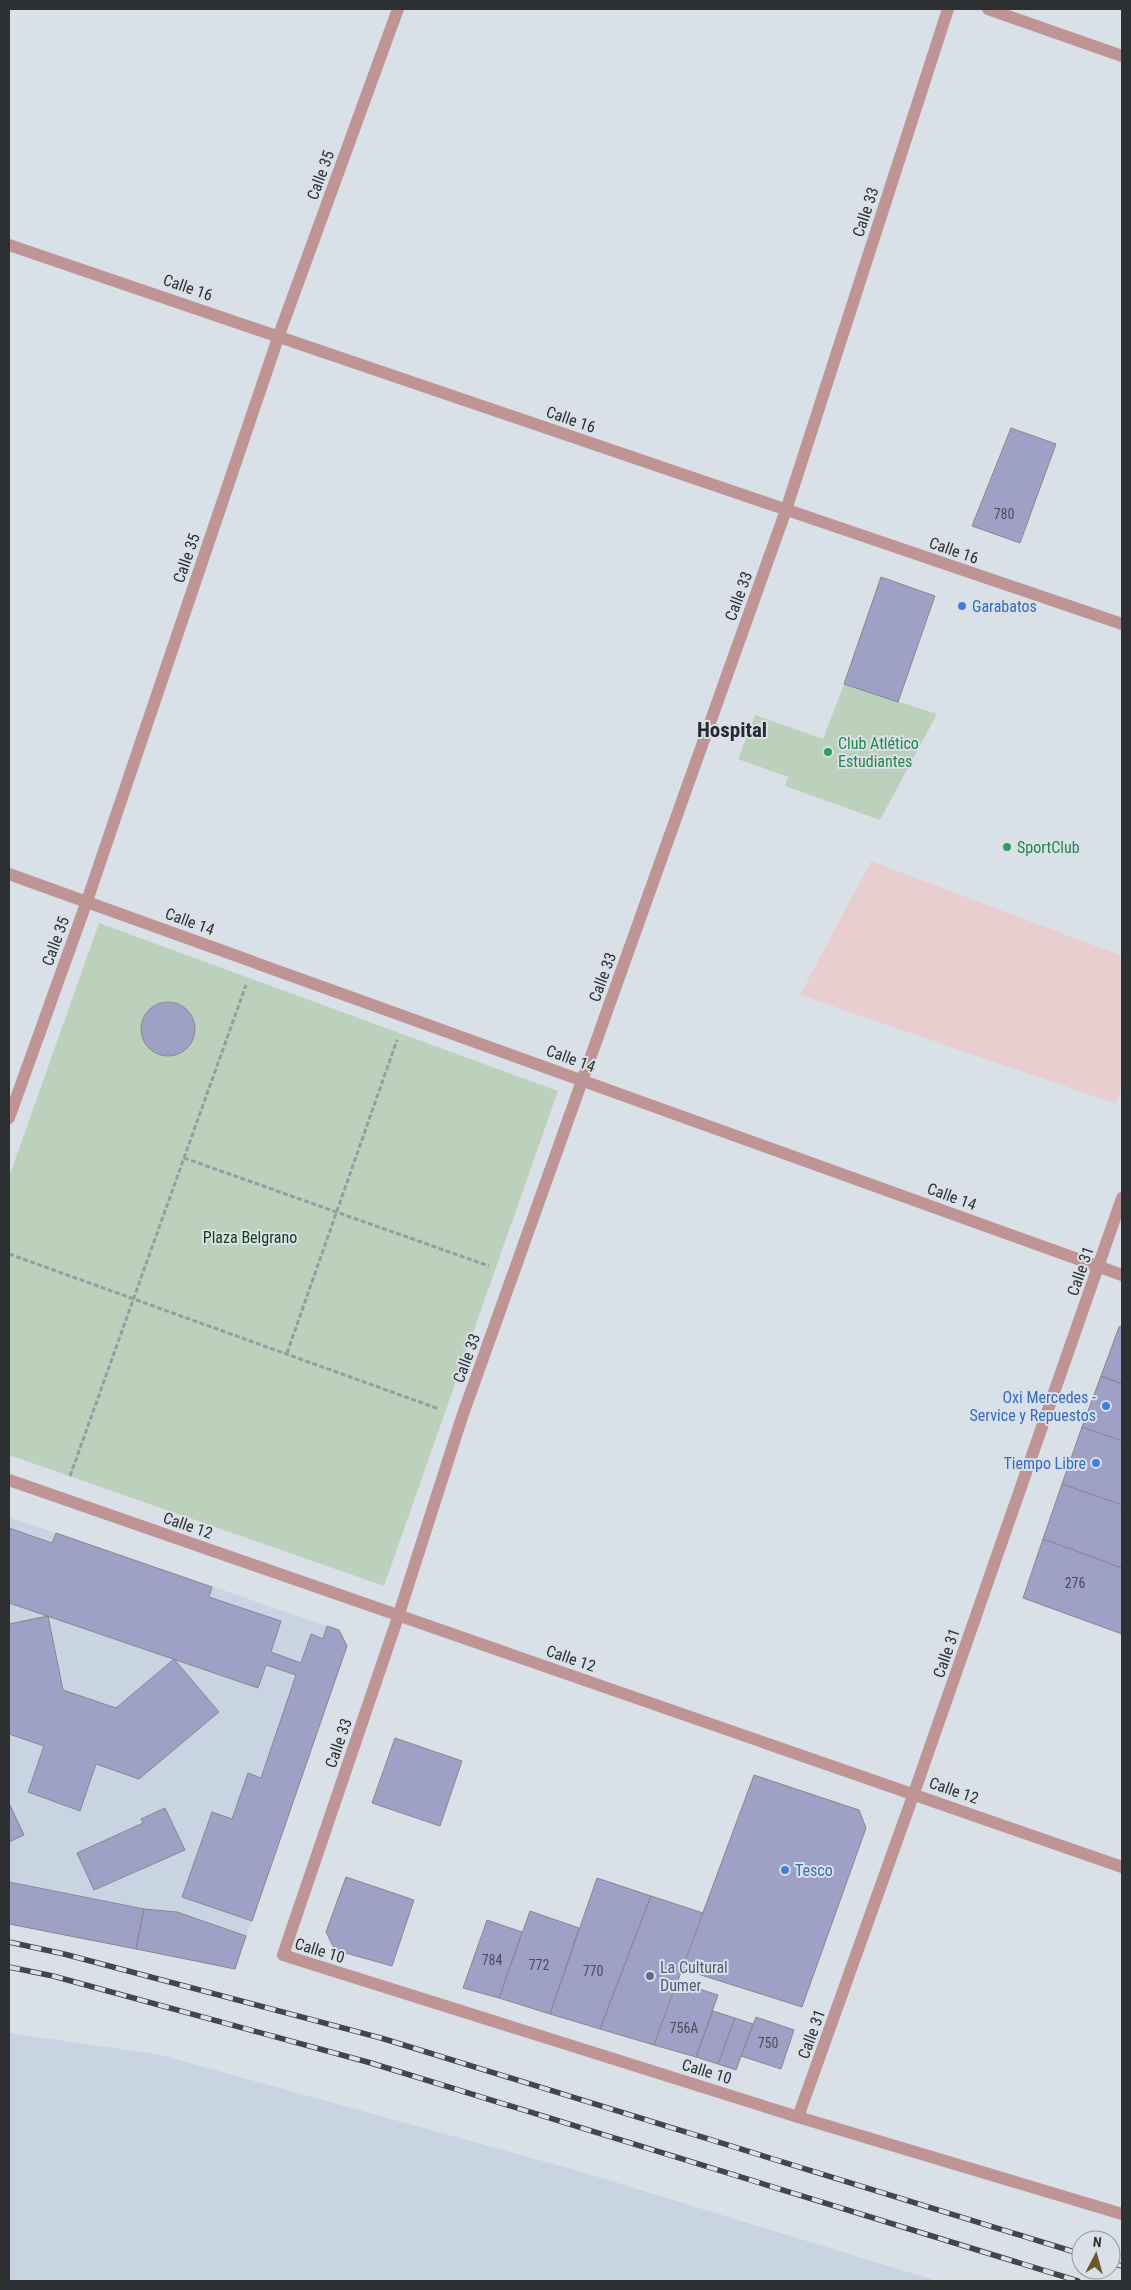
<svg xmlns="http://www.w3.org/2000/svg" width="1131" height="2290" font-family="'Roboto Condensed',sans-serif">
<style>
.built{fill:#c9d4e2}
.education{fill:#e9ced0}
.green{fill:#bbd1bb}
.building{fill:#9fa0c5;stroke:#878790}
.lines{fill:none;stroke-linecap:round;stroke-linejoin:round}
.path{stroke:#989ca2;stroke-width:3;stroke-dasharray:5 2.5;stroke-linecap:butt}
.minor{stroke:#be9495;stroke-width:12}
.rail-casing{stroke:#434649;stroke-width:5.5}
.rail{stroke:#dae0e8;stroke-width:4;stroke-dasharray:11;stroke-linecap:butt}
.shop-dot{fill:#3f7fe0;stroke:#dae0e8;stroke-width:2}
.leisure-dot{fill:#2e9e5b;stroke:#dae0e8;stroke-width:2}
.service-dot{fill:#5c6f8a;stroke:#dae0e8;stroke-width:2}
.labels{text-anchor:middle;stroke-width:4;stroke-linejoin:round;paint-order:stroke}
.number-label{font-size:14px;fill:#4a4c57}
.street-label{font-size:16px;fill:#2d3032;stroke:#dae0e8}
.shop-label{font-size:16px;fill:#366cbe;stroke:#dae0e8;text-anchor:start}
.leisure-label{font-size:16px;fill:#27864d;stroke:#dae0e8;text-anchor:start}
.park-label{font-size:16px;fill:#134017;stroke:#dae0e8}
.service-label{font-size:16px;fill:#4e5e75;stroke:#dae0e8;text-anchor:start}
.district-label{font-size:21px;font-weight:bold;fill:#272b31;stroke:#dae0e8}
</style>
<rect width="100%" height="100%" fill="#dae0e8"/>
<g class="built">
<path d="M9,1517L339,1630L347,1646L235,1969L9,1924Z"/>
<path d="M9,2033L157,2054L582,2172L937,2281H9Z"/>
</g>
<path class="education" d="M871,861L1122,956V1086L1116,1104L800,995Z"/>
<g class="green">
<path d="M844,684L937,714L880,820L785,786L788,777L738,759L755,715L823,739Z"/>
<path d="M99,923L558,1091L384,1586L9,1455V1177Z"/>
</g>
<g class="building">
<path d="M1011,428L1056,444L1020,543L972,526Z"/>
<path d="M881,577L935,596L898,702L844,684Z"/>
<circle cx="168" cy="1029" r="27"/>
<path d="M1122,1326V1384L1101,1376L1119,1327Z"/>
<path d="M1101,1376L1122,1384V1441L1082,1427Z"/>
<path d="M1082,1427L1122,1441V1505L1062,1484Z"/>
<path d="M1062,1484L1122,1505V1568L1043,1539Z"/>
<path d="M9,1528L52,1543L56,1533L212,1587L209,1597L281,1621L271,1652L301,1663L311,1634L323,1639L327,1626L339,1630L347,1646L252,1921L182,1897L212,1812L232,1819L248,1773L261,1778L296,1675L266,1665L258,1688L9,1603Z"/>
<path d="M1043,1539L1122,1568V1634L1023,1598Z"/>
<path d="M48,1616L63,1690L116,1708L174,1659L219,1712L139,1779L96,1764L80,1811L28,1792L44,1746L9,1734V1624Z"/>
<path d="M395,1738L462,1761L440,1826L372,1803Z"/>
<path d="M754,1775L859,1810L866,1828L802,2007L682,1969Z"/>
<path d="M9,1803L24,1835L9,1842Z"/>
<path d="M165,1808L185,1850L94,1890L77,1853L143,1823L141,1819Z"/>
<path d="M346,1877L414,1900L392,1966L335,1950L326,1932Z"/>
<path d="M597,1878L651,1896L600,2029L550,2014Z"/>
<path d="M9,1882L144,1909L136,1949L9,1924Z"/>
<path d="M651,1896L703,1913L654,2045L600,2029Z"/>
<path d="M144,1909L177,1912L246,1936L235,1969L136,1949Z"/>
<path d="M530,1911L579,1928L550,2014L499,1998Z"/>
<path d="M487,1920L522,1932L499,1998L463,1988Z"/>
<path d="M677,1982L718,1995L696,2057L654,2045Z"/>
<path d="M713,2011L735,2018L718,2064L696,2057Z"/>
<path d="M756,2017L794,2030L781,2069L741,2056Z"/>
<path d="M735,2018L753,2024L736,2070L718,2064Z"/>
</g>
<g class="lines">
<g class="path">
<path d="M184,1158L489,1266"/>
<path d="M9,1254L439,1409"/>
<path d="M287,1353L397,1040"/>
<path d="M70,1476L246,985"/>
</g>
<g class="minor">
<path d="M948,9L786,510L462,1417L398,1617L283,1955L798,2117L1122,2214"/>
<path d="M988,9L1122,56"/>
<path d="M9,245L1122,624"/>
<path d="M9,874L1122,1275"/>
<path d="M9,1118L87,901L279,335L398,9"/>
<path d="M9,1480L1122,1867"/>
<path d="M798,2117L914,1793L1122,1198"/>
</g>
<defs>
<g id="rail">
<path d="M9,1942L64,1954L381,2038L1081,2254"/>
<path d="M9,1967L53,1976L371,2063L1078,2281"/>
<path d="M1111,2263L1122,2266"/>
</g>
</defs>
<use href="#rail" class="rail-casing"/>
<use href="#rail" class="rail"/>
</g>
<g class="shop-dot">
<circle cx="962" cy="606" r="5"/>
<circle cx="1106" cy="1406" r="5"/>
<circle cx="1096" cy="1463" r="5"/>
<circle cx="785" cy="1870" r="5"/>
</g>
<g class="leisure-dot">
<circle cx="828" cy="752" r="5"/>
<circle cx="1007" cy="847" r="5"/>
</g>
<circle class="service-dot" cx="650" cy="1976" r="5"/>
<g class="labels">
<g class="number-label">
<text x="1004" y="519">780</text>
<text x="1075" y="1588">276</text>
<text x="492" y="1965">784</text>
<text x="539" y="1970">772</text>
<text x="593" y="1976">770</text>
<text x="684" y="2033">756A</text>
<text x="768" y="2048">750</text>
</g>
<g class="street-label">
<text transform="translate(320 175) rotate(-70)" y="6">Calle 35</text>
<text transform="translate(865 212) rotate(-72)" y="6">Calle 33</text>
<text transform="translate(188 287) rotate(19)" y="6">Calle 16</text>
<text transform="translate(571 419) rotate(19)" y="6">Calle 16</text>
<text transform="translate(954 550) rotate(19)" y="6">Calle 16</text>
<text transform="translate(186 558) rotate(-71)" y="6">Calle 35</text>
<text transform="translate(738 596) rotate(-70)" y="6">Calle 33</text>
<text transform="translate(190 921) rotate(20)" y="6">Calle 14</text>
<text transform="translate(55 941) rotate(-70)" y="6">Calle 35</text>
<text transform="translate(602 977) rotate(-70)" y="6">Calle 33</text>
<text transform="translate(571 1058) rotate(20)" y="6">Calle 14</text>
<text transform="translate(952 1196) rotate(20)" y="6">Calle 14</text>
<text transform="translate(1080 1271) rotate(-71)" y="6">Calle 31</text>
<text transform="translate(466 1358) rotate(-70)" y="6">Calle 33</text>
<text transform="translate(188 1525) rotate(19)" y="6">Calle 12</text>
<text transform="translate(946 1653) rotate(-71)" y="6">Calle 31</text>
<text transform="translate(571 1658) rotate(19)" y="6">Calle 12</text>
<text transform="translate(338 1743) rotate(-71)" y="6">Calle 33</text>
<text transform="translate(954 1790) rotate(19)" y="6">Calle 12</text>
<text transform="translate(320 1950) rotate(17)" y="6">Calle 10</text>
<text transform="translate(811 2034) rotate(-70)" y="6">Calle 31</text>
<text transform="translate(707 2071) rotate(17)" y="6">Calle 10</text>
</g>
<g class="shop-label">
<text x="972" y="612">Garabatos</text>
<text x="1096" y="1403" text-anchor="end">Oxi Mercedes -<tspan x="1096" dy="18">Service y Repuestos</tspan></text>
<text x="1086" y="1469" text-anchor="end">Tiempo Libre</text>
<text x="795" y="1876">Tesco</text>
</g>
<g class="leisure-label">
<text x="838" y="749">Club Atlético<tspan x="838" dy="18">Estudiantes</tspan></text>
<text x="1017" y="853">SportClub</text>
</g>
<g class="park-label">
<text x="250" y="1243">Plaza Belgrano</text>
</g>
<g class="service-label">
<text x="660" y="1973">La Cultural<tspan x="660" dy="18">Dumer</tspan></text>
</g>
<g class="district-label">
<text x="732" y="737">Hospital</text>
</g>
</g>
<rect width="1131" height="2290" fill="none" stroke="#2d3032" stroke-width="20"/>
<g transform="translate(1096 2255) rotate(6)"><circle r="24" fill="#dae0e8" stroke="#959a9f"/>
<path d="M0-4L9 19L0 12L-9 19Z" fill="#6b5a28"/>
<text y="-8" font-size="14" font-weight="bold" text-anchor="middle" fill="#2d3032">N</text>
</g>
</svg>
